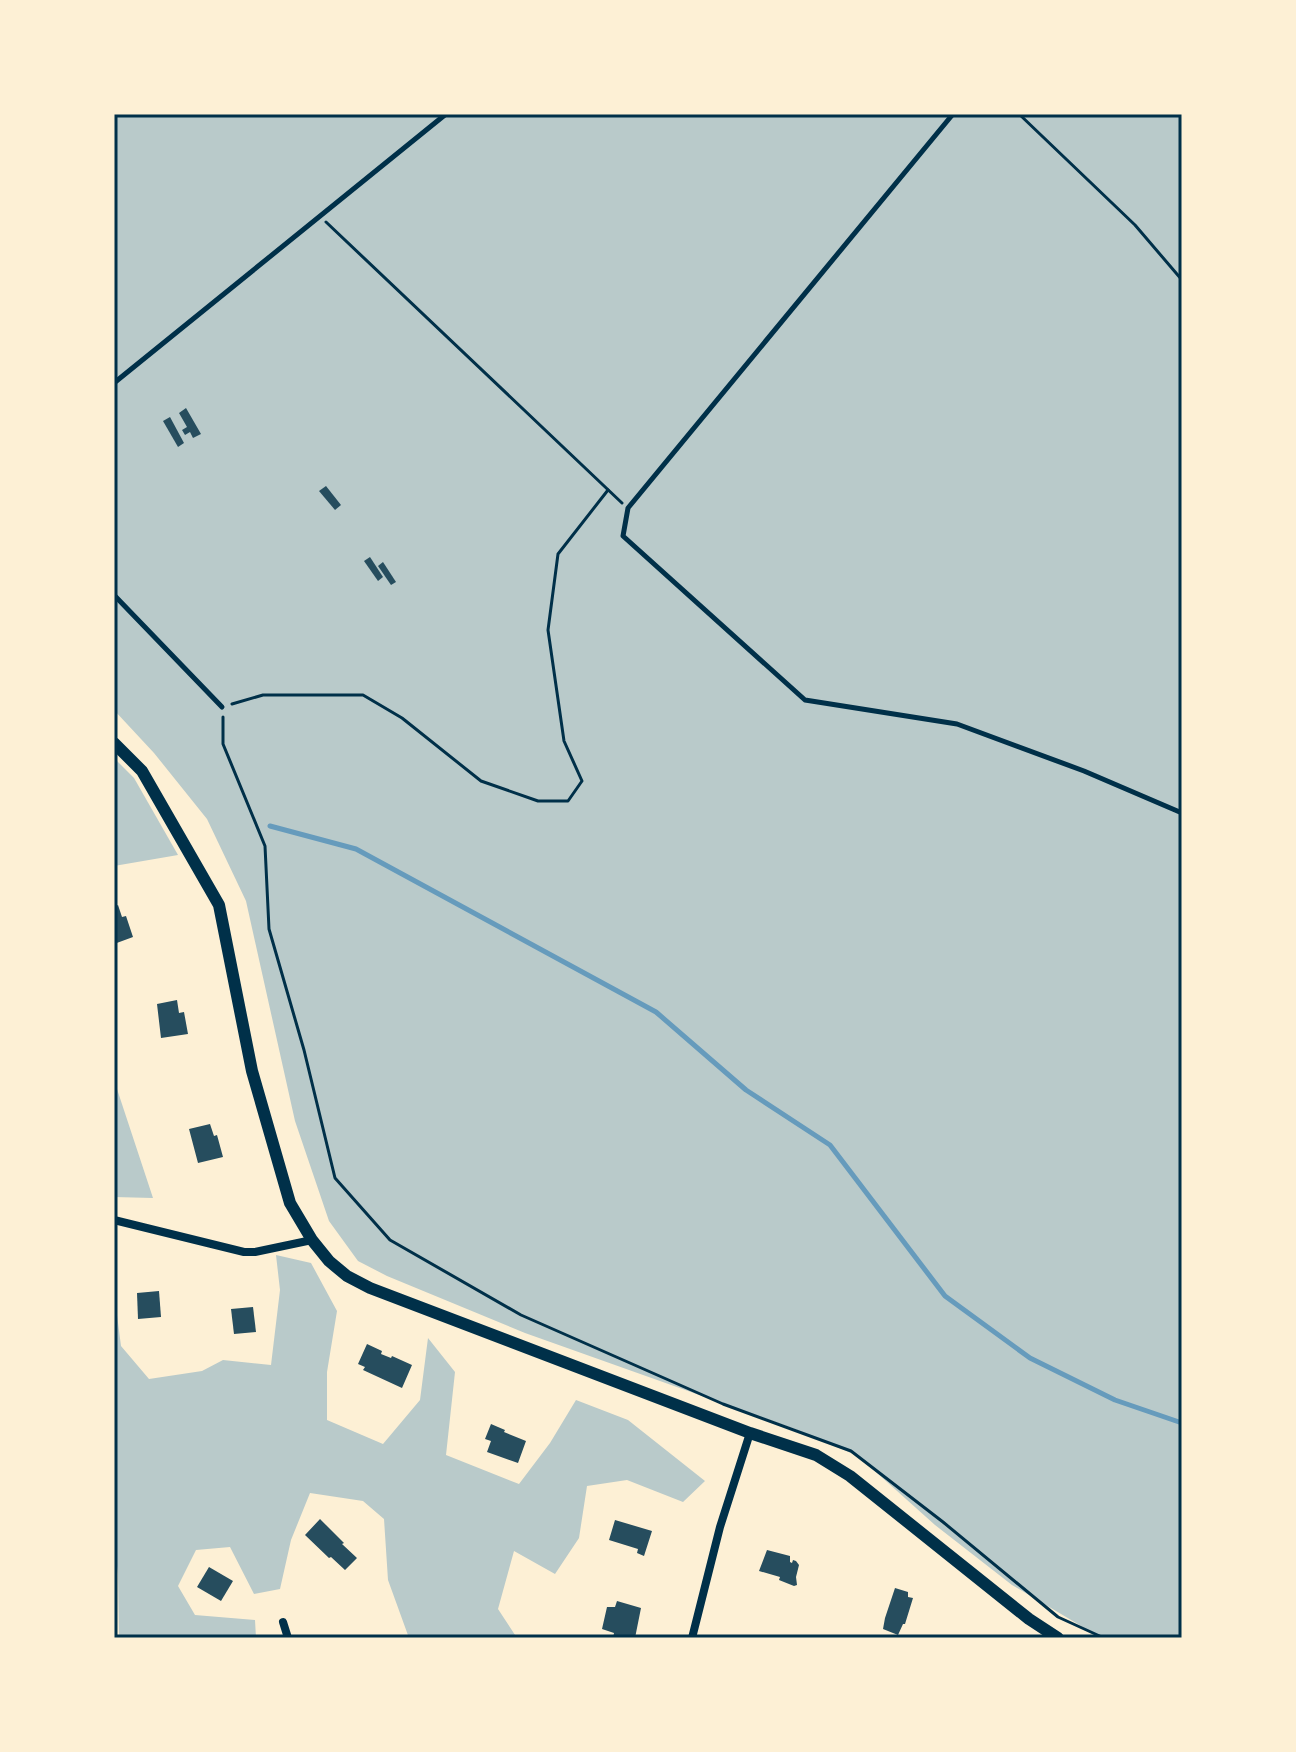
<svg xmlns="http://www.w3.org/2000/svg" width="1296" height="1752" font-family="Helvetica,sans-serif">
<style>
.green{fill:#b9caca}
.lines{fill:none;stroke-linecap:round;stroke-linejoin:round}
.stream{stroke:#669bbc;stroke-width:5}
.building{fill:#264d5e}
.path{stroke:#003049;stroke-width:3}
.service{stroke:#003049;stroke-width:5}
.minor{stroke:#003049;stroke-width:8}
.tertiary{stroke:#003049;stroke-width:12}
.neatline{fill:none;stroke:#003049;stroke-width:3}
</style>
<rect width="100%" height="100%" fill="#fdf0d5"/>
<g class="green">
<path d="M114,114H1182V1638H1105L1093,1633L1012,1585L935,1525L858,1456L795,1429L525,1333L387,1276L358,1261L329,1221L295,1121L246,901L207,819L154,753L114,710Z"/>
<path d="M114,758L134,778L178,855L114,866Z"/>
<path d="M114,1076L117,1089L153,1198L114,1197Z"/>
<path d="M276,1255L311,1263L337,1311L327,1372V1420L383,1444L420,1400L428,1338L455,1372L446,1455L519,1484L550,1443L576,1400L628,1420L705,1481L683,1502L627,1480L587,1486L579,1538L555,1574L514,1551L498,1609L517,1638H409L388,1580L384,1519L363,1501L310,1493L291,1540L280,1589L254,1594L230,1547L196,1550L178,1586L195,1615L255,1620L256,1638H119L118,1574L114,1541V1292L121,1346L149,1379L202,1371L223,1360L271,1365L280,1290Z"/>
</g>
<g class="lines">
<path class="stream" d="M270,826L356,849L656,1012L746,1090L830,1145L945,1296L1030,1358L1115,1400L1182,1423"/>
</g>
<g class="building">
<path d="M186,408L201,434L193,438L190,432L185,435L182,430L187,427L179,413Z"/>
<path d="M170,417L184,443L178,447L163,421Z"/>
<path d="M326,486L341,505L335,510L319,491Z"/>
<path d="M370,557L383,577L378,581L364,561Z"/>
<path d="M383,562L396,582L391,585L378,566Z"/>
<path d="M118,905L122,917L126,916L133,937L114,944V907Z"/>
<path d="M177,1000L179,1013L184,1012L188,1034L161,1038L157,1004Z"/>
<path d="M210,1124L214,1136L217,1135L223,1157L198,1163L189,1129Z"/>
<path d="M159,1291L161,1317L138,1319L137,1293Z"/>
<path d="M253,1307L256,1332L234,1334L231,1309Z"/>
<path d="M367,1344L382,1351L381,1354L391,1358L392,1356L412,1365L402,1388L363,1370L365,1367L358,1364Z"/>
<path d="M491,1424L505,1430L504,1432L526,1441L518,1463L487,1452L491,1441L485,1439Z"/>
<path d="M320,1519L344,1543L342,1544L357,1558L345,1570L331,1557L329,1558L305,1535Z"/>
<path d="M615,1520L652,1531L644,1556L637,1553L638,1549L609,1540Z"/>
<path d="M767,1550L790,1556V1562L792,1563L793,1560L796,1561L799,1565L796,1577L797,1585L794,1586L779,1580L780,1577L759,1571Z"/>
<path d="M209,1567L233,1581L221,1601L197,1587Z"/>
<path d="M895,1588L908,1592V1597L913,1598L905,1624H903L898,1635L883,1629L885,1618Z"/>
<path d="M617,1601L641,1608L635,1638H613L614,1633L602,1629L607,1607H615Z"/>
</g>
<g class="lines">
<g class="path">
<path d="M1019,114L1135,225L1182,280"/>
<path d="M326,222L622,503"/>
<path d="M232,704L263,695H363L402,718L481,781L538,801H568L582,781L564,741L548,630L558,554L608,490"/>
<path d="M223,717V744L265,846L269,929L304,1050L335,1178L390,1240L521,1315L723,1404L851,1451L943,1522L1058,1617L1104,1638"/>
</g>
<g class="service">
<path d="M953,114L628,508L623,536L805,700L957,724L1084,771L1182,813"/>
<path d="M114,383L446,114"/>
<path d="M114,595L222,707"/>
</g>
<g class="minor">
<path d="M114,1220L244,1252H255L312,1240"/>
<path d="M283,1622L288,1638"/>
<path d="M692,1638L720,1527L750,1433"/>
</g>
<path class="tertiary" d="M114,743L142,771L219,905L252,1071L290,1203L312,1240L329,1261L347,1276L370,1288L750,1433L816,1455L850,1476L1029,1619L1058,1638"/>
</g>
<rect width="1296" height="1752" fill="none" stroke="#fdf0d5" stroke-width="232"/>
<rect x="116" y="116" width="1064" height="1520" class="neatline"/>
</svg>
